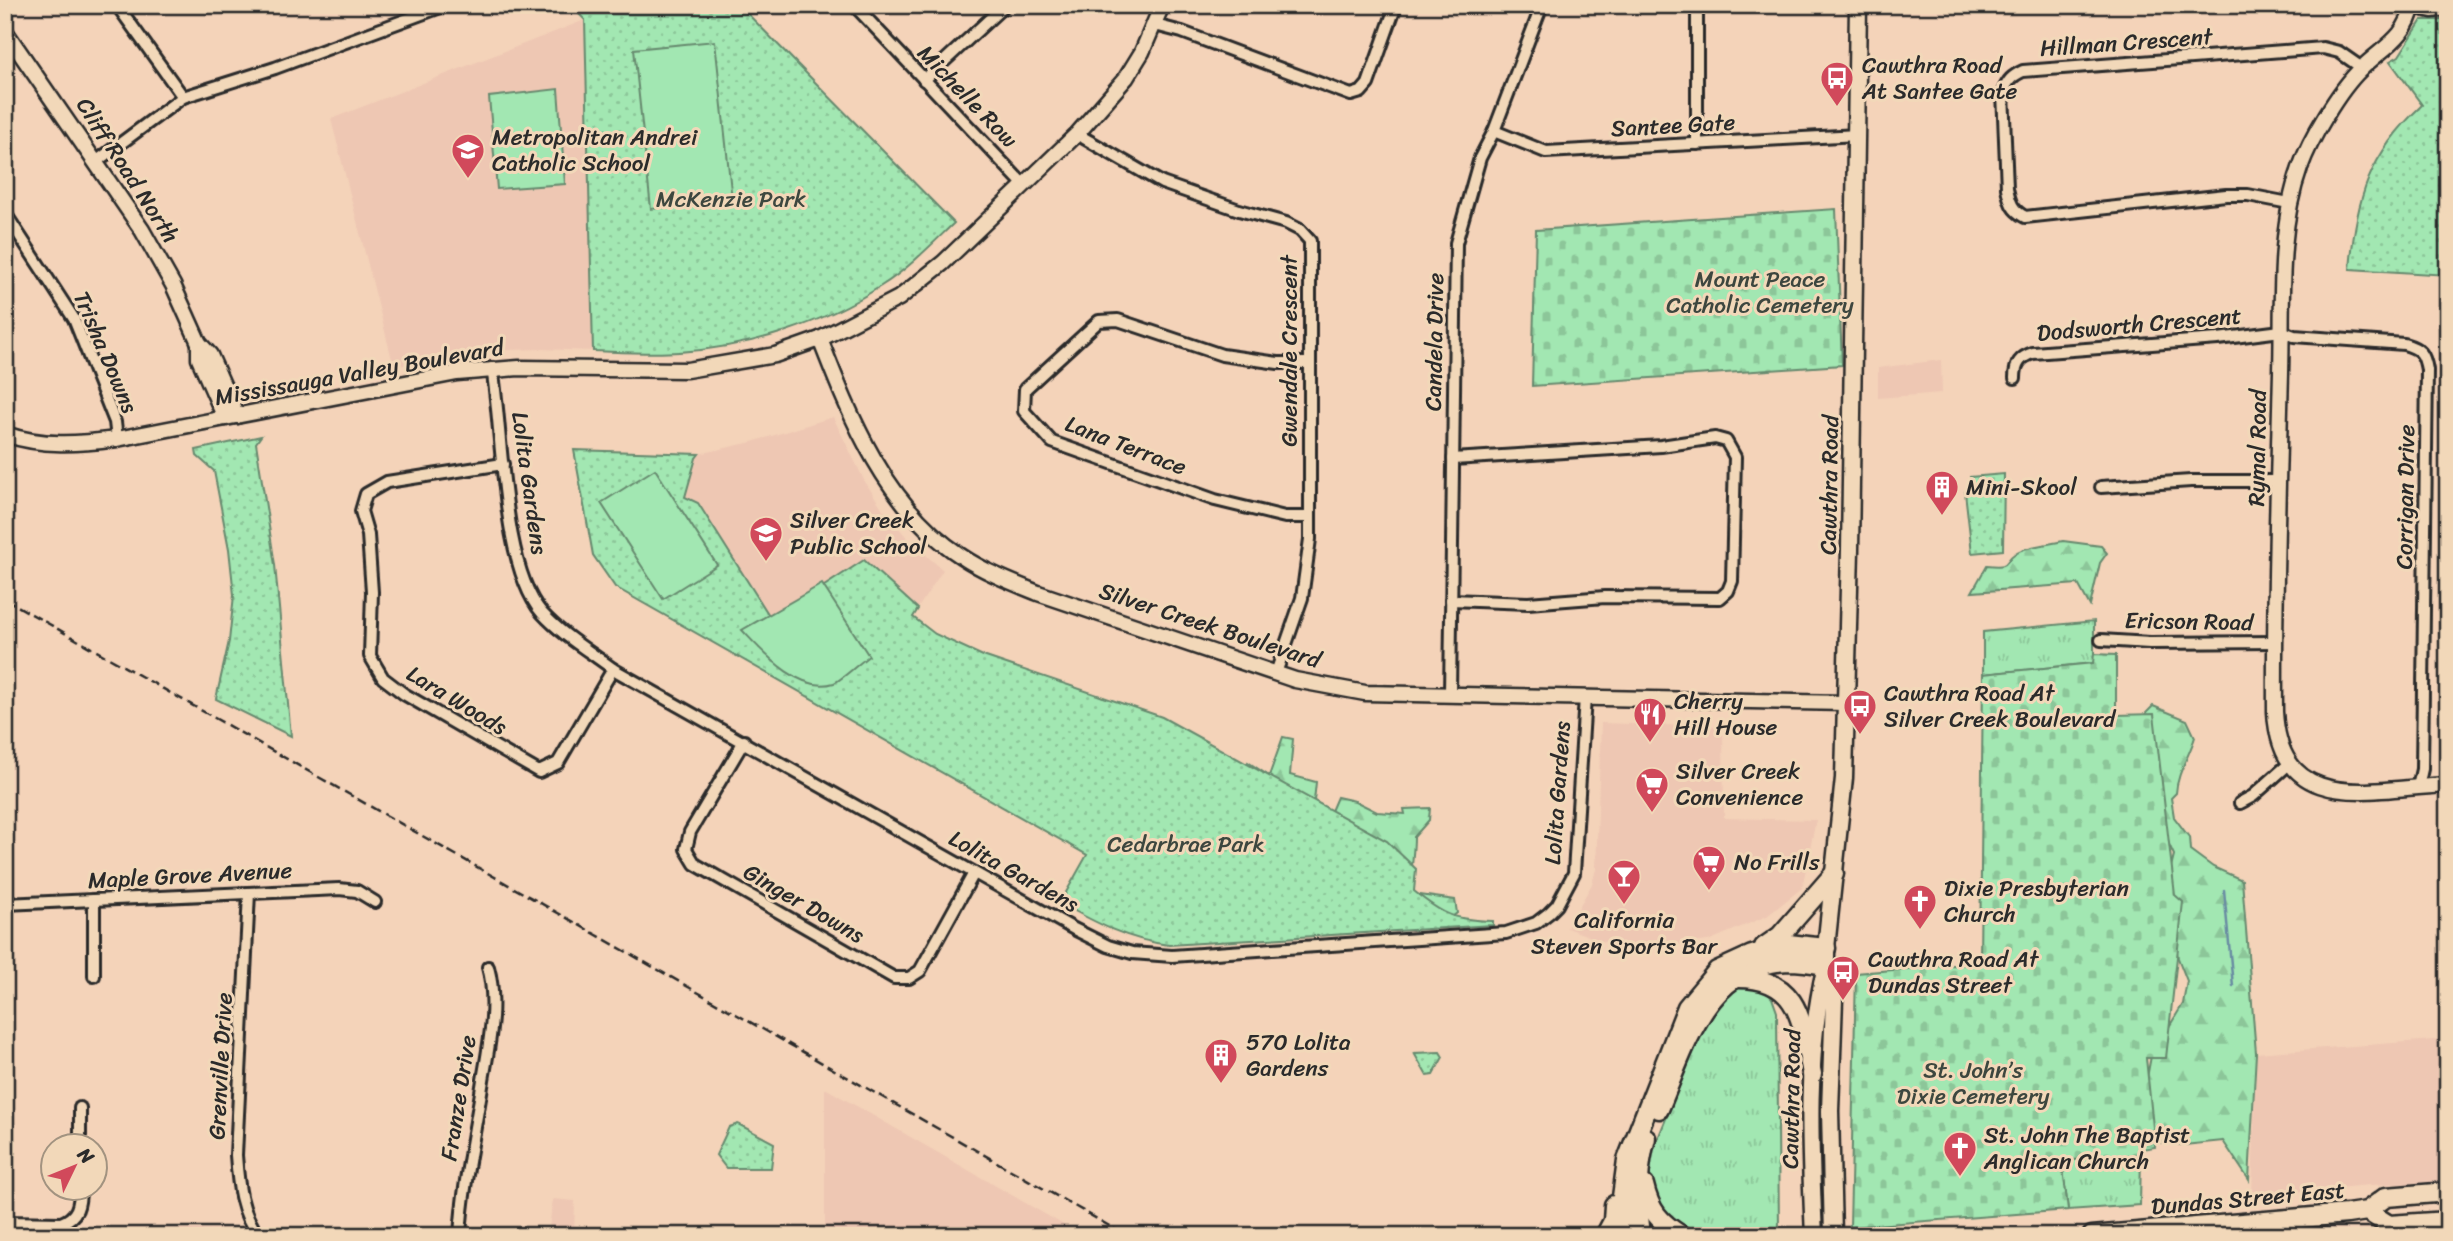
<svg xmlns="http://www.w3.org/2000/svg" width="2453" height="1241" font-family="Sriracha,sans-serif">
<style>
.built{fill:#eec7b3}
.grass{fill:url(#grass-tufts);stroke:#66896e;stroke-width:2}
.forest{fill:url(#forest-firs);stroke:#66896e;stroke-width:2}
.cemetery{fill:url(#cemetery-stones);stroke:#66896e;stroke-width:2}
.park{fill:url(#park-dots);stroke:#66896e;stroke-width:2}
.pitch{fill:#a2e7b2;stroke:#66896e;stroke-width:2}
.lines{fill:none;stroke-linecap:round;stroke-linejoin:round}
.stream{stroke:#698ca2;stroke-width:2.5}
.minor-casing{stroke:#2b2b2b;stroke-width:16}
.tertiary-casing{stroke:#2b2b2b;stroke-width:19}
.secondary-casing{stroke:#2b2b2b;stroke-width:21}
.primary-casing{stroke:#2b2b2b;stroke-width:23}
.minor{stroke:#f2d8b9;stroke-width:10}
.tertiary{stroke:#f2d8b9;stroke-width:14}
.secondary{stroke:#f2d8b9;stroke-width:16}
.primary{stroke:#f2d8b9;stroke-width:18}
.rail{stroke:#2b2b2b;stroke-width:2.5;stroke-dasharray:10 5;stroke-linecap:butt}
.labels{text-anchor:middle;stroke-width:6;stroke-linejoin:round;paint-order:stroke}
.street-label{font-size:23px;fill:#2b2b2b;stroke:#f2d8b9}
.poi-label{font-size:23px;fill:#2b2b2b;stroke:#f2d8b9;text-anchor:start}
.park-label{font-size:23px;fill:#3d473f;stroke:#f2d8b9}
</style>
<defs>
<pattern id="grass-tufts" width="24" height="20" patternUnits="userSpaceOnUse" patternTransform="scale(1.75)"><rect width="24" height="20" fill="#a2e7b2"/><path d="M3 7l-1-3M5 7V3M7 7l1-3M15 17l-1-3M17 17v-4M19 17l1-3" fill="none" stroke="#8cc699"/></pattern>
<pattern id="forest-firs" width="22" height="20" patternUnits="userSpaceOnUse" patternTransform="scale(1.75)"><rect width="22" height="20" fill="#a2e7b2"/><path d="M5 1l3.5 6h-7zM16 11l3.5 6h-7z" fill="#8cc699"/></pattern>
<pattern id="cemetery-stones" width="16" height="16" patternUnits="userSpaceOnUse" patternTransform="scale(1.75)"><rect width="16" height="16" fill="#a2e7b2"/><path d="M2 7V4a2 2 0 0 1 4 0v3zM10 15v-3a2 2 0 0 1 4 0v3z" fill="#8cc699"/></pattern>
<pattern id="park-dots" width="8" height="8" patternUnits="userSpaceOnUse" patternTransform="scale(1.75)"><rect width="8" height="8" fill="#a2e7b2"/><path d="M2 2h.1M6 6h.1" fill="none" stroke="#8cc699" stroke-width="1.8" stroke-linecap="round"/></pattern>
</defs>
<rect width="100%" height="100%" fill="#f4d3b9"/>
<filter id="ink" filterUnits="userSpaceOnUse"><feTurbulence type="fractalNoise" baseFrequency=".0143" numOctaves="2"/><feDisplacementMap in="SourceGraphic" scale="14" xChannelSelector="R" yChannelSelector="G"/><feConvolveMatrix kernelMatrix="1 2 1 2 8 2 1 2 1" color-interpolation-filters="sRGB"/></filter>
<g filter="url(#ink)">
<g class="built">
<path d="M585,20L593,351L541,349L476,351L394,367L331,119Z"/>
<path d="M1941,360L1942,393L1878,398V368Z"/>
<path d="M833,417L864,480L884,511L910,541L943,570L912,617L829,709L615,587L593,555L574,450L699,454L752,442Z"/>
<path d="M1601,723L1723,727L1724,818L1816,820L1802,888L1767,916L1708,941L1628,951L1567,928L1592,884L1596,869Z"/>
<path d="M2448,1039L2447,1178L2434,1183L2369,1185L2252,1196L2256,1053Z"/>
<path d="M825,1088L1083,1236H825Z"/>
<path d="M553,1199L575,1201L574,1236H453L549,1227Z"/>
<path d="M5,1227L231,1230L368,1231L367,1236H5Z"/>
</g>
<g class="grass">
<path d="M2094,621V663L1983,674V632Z"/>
<path d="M1737,986L1763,988L1772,998L1777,1012L1779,1232L1695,1233L1665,1218L1647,1177L1652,1153L1706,1020L1715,1003Z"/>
<path d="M2141,1154L2140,1205L2068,1210L2062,1161Z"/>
</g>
<g class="forest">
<path d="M2063,541L2101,546L2107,553L2100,563L2090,606L2078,584L1972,592L1987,565C2014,568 2001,562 2017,552C2026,546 2052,544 2063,541Z"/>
<path d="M2153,706L2187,720L2195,737C2189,757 2177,773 2176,793L2171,798L2174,817L2189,837L2190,850L2213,867L2242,880L2256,1053L2249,1180L2223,1141L2184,1145L2157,1142L2143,1118L2146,1083L2151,1056L2183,1004L2187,981L2178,958L2173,928L2169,875L2174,855L2156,816L2146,713Z"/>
<path d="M1283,737L1293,739L1290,775L1316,782L1314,801L1331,811L1337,797L1355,801L1377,812L1405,814L1404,809L1430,808L1429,820L1414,837C1414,857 1409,874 1413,894L1455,900L1457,913L1448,920L1242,781L1248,762L1269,776Z"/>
</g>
<g class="cemetery">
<path d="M1836,209L1842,365L1532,386L1536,230Z"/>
<path d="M2094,654L2116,655V715L2154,714L2175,895L2183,902L2166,1058H2146L2155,1147L2141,1149V1154L2062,1161L2068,1210L1850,1227L1856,973L1980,963L1983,674L2093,663Z"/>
</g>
<g class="park">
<path d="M570,5H739L954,223C931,245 908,269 881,286C821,325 750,347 679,352C651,354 622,352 593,351L585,20Z"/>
<path d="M2422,20H2448V275L2350,269C2356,198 2369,155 2422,105L2390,61L2399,56Z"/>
<path d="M261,436L256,443L275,565L291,736L216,699L229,641L234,595L229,549L214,471L197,456L196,450Z"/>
<path d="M574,450L699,454L696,458L685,497L698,503L772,620L864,560L918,609L913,617L935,634L983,656L1162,717L1387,841L1416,869L1414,891C1444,916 1455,920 1493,921V925L1169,945C1128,940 1096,923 1060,903L1087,855L615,587L593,555Z"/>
<path d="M2004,474L2003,550L1972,553L1965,492L1970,491V477Z"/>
<path d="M1440,1052L1443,1057L1433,1075L1427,1076L1414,1053Z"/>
<path d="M738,1124L774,1143L771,1168H726L716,1155L729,1127Z"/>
</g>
<g class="pitch">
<path d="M715,41L732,200L651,209L634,49Z"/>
<path d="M558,89L565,184L497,189L489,97Z"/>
<path d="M655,469L717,565L663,599L601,503Z"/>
<path d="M822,584L869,656C860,662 843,679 834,683C799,694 763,652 742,630Z"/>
</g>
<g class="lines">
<path class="stream" d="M2224,890L2233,986"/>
<defs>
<g id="minor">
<path d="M117,5L183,97"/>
<path d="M854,5L1023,184"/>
<path d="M1155,25L1182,32L1351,95L1361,92L1368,84L1396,5"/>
<path d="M924,80L1005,5"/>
<path d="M1494,131L1546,152L1858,135"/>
<path d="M1077,134L1162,183L1239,210L1286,223L1300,230L1310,241V539L1302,598L1276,673"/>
<path d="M1697,144V5"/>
<path d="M97,161L183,97L275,68L446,5"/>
<path d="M2289,203L2248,195H2226L2025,217C2012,210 2010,203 2007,188L2003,92C2008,80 2012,76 2023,71L2323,48L2339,52L2362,68"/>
<path d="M5,213L74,319L115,422L117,439"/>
<path d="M1309,363H1278L1222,355L1118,320L1099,321L1025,389L1024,411L1052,442L1215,500L1285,517H1310"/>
<path d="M492,368C503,431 501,566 542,613C562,635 589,651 613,669L1074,929L1108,946L1132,953L1172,956L1506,933L1536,923L1549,913L1557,905L1574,873L1585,697"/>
<path d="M2015,378C2015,364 2020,357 2033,353L2218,339L2281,331L2294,336L2404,344C2421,349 2424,353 2427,370L2422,769L2418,787"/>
<path d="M503,464L387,482L366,494L361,511L368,535L372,592L370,656L383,678L404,694L539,772L558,763L613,669"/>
<path d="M2101,487L2191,481H2278"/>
<path d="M1451,600L1528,603L1605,597L1720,598L1728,591L1732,581L1735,457L1726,441L1715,438L1661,446L1453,459"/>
<path d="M2101,640L2150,643L2276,642"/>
<path d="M1450,694L1456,243L1480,158L1494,131L1542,5"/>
<path d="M744,741L690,832L686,849L695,864L894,978H909L920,971L974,873"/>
<path d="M2240,803L2253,796L2290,763"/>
<path d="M249,893L236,1155C238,1182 240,1213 259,1236"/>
<path d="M94,900V976"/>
<path d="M5,904L339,889L357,891L375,902"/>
<path d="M80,1108V1146"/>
<path d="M5,1222L61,1223C78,1217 80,1205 80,1188"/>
<path d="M460,1236C463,1184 475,1132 483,1080C489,1045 498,1003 488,967"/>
</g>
<g id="tertiary">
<path d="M2413,5C2406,39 2383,47 2361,69C2339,90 2310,139 2300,168C2277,232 2283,305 2281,372C2278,486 2274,599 2275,712C2281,819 2377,787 2448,785"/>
<path d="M2413,6L2432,10L2448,8"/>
<path d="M5,31L142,230L173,285L199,343L210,355L237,416"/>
<path d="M820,339C851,419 886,507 961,556C985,572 1011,582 1038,593L1295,680L1365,693L1845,703"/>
<path d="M199,343V359L225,418"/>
<path d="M5,434C42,447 79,444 117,439L457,373L519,368L687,370L775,355L820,339L899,298L943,263L1077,134L1126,78L1142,52L1162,5"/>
</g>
<g id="secondary">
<path d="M1814,1236C1810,1148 1805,1056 1825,970"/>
<path d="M1833,1236L1830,1111L1834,999L1826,965V948L1844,778L1850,550L1858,5"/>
</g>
<g id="primary">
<path d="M1764,947L1780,936L1834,874"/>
<path d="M1737,978C1801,977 1802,1024 1812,1074"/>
<path d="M1659,1109C1686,1046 1706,963 1789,961C1801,961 1814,963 1826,965"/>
<path d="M1644,1185C1650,1211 1659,1222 1682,1236"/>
<path d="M2367,1211L2389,1225L2448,1221"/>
<path d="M1605,1236L1613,1221L1614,1205"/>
<path d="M1624,1236L1622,1197L1627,1160L1687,1007L1717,971L1752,955L1788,944L1826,948"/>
<path d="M1641,1236C1637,1203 1637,1169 1646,1138"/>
<path d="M1878,1236H1890"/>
<path d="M2092,1236L2347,1214L2367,1211L2386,1197L2448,1192"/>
</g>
</defs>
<use href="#minor" class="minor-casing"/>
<use href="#tertiary" class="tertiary-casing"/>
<use href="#secondary" class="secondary-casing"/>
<use href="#primary" class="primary-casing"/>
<use href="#minor" class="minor"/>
<use href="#tertiary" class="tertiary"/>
<use href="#secondary" class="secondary"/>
<use href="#primary" class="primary"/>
<path class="rail" d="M5,599L1127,1236"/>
</g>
</g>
<defs>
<symbol id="bus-pin" viewBox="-11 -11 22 30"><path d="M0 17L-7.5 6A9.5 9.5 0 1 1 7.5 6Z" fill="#d1495b" stroke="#f2d8b9"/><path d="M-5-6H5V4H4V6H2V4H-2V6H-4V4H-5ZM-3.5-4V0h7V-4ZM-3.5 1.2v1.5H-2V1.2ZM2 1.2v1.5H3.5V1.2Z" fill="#fff"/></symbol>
<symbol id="school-pin" viewBox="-11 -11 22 30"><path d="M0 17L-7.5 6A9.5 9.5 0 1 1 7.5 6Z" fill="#d1495b" stroke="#f2d8b9"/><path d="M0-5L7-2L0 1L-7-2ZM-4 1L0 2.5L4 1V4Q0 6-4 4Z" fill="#fff"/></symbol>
<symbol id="building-pin" viewBox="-11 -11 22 30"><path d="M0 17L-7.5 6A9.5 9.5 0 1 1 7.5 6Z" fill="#d1495b" stroke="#f2d8b9"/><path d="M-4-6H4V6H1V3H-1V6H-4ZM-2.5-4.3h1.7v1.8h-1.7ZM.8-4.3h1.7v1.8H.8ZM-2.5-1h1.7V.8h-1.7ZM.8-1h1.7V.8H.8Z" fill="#fff"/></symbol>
<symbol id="restaurant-pin" viewBox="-11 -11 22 30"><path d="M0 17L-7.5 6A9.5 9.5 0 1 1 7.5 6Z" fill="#d1495b" stroke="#f2d8b9"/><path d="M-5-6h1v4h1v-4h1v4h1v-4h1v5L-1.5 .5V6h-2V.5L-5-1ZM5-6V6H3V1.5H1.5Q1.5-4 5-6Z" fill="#fff"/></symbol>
<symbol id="supermarket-pin" viewBox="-11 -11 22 30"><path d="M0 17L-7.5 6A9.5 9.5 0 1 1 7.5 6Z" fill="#d1495b" stroke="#f2d8b9"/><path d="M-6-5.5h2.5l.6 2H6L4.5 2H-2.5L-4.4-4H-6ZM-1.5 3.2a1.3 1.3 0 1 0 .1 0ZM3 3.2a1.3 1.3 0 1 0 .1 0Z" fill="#fff"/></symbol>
<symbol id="bar-pin" viewBox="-11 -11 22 30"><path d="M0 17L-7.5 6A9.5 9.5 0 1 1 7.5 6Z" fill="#d1495b" stroke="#f2d8b9"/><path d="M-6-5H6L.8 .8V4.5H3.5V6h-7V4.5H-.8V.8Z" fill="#fff"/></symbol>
<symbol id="church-pin" viewBox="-11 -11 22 30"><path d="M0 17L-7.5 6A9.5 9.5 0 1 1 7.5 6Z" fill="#d1495b" stroke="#f2d8b9"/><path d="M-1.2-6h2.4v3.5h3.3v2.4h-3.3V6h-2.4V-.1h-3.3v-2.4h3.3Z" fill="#fff"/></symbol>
</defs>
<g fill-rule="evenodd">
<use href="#bus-pin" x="1818" y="59" width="38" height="52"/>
<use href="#school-pin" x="449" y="131" width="38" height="52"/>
<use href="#building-pin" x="1923" y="468" width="38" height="52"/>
<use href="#school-pin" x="747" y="514" width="38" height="52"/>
<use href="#bus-pin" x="1841" y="687" width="38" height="52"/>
<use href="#restaurant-pin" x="1631" y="695" width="38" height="52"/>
<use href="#supermarket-pin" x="1633" y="765" width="38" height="52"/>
<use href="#supermarket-pin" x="1690" y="843" width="38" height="52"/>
<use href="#bar-pin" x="1605" y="857" width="38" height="52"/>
<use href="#church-pin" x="1901" y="882" width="38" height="52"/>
<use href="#bus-pin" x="1824" y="953" width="38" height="52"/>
<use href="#building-pin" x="1202" y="1036" width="38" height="52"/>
<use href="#church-pin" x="1941" y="1129" width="38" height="52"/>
</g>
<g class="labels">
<g class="street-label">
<text transform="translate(2126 42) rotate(-4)" y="8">Hillman Crescent</text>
<text transform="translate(968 96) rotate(46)" y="8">Michelle Row</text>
<text transform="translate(1673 125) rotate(-3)" y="8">Santee Gate</text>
<text transform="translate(128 170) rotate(57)" y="8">Cliff Road North</text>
<text transform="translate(2139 324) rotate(-5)" y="8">Dodsworth Crescent</text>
<text transform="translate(1434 342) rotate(-89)" y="8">Candela Drive</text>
<text transform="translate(1289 351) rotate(-90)" y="8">Gwendale Crescent</text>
<text transform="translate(106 352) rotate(67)" y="8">Trisha Downs</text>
<text transform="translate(359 372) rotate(-10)" y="8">Mississauga Valley Boulevard</text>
<text transform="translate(1126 445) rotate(21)" y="8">Lana Terrace</text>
<text transform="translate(2257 448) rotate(-89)" y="8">Rymal Road</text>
<text transform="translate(530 483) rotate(82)" y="8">Lolita Gardens</text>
<text transform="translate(1829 485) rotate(-89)" y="8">Cawthra Road</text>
<text transform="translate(2405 497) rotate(-89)" y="8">Corrigan Drive</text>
<text transform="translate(2189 621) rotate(1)" y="8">Ericson Road</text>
<text transform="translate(1210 625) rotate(18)" y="8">Silver Creek Boulevard</text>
<text transform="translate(457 700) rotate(31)" y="8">Lara Woods</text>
<text transform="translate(1557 793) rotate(-86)" y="8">Lolita Gardens</text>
<text transform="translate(1014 871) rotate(29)" y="8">Lolita Gardens</text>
<text transform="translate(190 875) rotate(-3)" y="8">Maple Grove Avenue</text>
<text transform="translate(804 903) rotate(30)" y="8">Ginger Downs</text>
<text transform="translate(220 1066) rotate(-87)" y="8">Grenville Drive</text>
<text transform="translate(458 1098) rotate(-81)" y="8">Franze Drive</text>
<text transform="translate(1791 1099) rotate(-89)" y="8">Cawthra Road</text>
<text transform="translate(2248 1198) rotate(-5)" y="8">Dundas Street East</text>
</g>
<g class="poi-label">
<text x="1862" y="73">Cawthra Road<tspan x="1862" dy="26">At Santee Gate</tspan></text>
<text x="492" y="145">Metropolitan Andrei<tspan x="492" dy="26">Catholic School</tspan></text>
<text x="1966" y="495">Mini-Skool</text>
<text x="790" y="528">Silver Creek<tspan x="790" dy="26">Public School</tspan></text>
<text x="1884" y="701">Cawthra Road At<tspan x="1884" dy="26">Silver Creek Boulevard</tspan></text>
<text x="1674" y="709">Cherry<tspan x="1674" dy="26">Hill House</tspan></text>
<text x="1676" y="779">Silver Creek<tspan x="1676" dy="26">Convenience</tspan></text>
<text x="1734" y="870">No Frills</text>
<text x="1944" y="896">Dixie Presbyterian<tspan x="1944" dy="26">Church</tspan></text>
<text x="1624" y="928" text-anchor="middle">California<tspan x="1624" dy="26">Steven Sports Bar</tspan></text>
<text x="1868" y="967">Cawthra Road At<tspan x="1868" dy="26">Dundas Street</tspan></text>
<text x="1246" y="1050">570 Lolita<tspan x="1246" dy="26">Gardens</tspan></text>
<text x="1984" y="1143">St. John The Baptist<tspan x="1984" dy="26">Anglican Church</tspan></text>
</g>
<g class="park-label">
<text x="731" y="207">McKenzie Park</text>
<text x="1760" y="287">Mount Peace<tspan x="1760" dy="26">Catholic Cemetery</tspan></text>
<text x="1186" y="852">Cedarbrae Park</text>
<text x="1973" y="1078">St. John’s<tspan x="1973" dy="26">Dixie Cemetery</tspan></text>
</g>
</g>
<rect width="2453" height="1241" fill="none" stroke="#f2d8b9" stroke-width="28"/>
<rect x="14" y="14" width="2425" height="1213" fill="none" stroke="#2b2b2b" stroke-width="2.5" filter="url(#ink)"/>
<g transform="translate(74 1167) rotate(47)"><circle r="33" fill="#f2d8b9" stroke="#a29380" stroke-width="2"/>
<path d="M0-5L12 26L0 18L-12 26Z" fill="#d1495b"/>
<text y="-10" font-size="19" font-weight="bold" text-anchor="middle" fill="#2b2b2b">N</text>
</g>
</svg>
